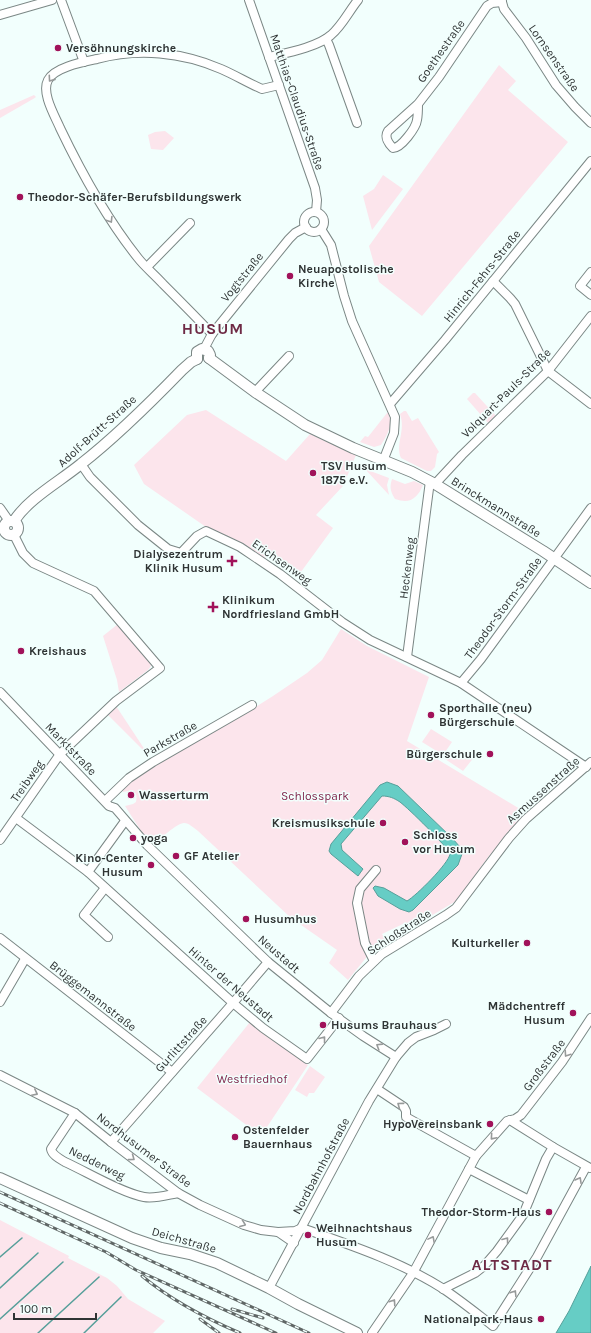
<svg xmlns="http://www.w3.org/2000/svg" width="591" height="1333" font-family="Karla,sans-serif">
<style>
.green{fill:#fce5ec}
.water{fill:#66cdc5;stroke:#569f9a}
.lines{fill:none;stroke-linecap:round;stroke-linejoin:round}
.stream{stroke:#569f9a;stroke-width:1.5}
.minor-casing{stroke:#7b8785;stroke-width:10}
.major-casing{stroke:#7b8785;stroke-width:12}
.minor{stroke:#fff;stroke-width:8}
.major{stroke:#fff;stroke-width:10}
.rail-casing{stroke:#606766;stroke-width:3}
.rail{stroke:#f2fffd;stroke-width:1.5;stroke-dasharray:4.5;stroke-linecap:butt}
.oneway{stroke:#979a9a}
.poi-dot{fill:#a1125a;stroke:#f2fffd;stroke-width:1.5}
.labels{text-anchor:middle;stroke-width:3;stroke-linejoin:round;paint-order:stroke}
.poi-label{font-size:12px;font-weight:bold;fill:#2f3434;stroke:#f2fffd;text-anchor:start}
.street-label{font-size:12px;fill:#2f3434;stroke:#f2fffd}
.park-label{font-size:12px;fill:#81284e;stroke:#f2fffd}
.district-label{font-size:16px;font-weight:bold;letter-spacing:1px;fill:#6e2a45;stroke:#f2fffd}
</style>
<rect width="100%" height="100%" fill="#f2fffd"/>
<g class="green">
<path d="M499,65L516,81L508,90L568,142L422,316L379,282L369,246Z"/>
<path d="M34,95L36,97L33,99L0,118V110Z"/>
<path d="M165,131L174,138L163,150L151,149L148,135L155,132Z"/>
<path d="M383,175L403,189L372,230L363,196L374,189Z"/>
<path d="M473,393H475L496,416L488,423L467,399Z"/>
<path d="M206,410L286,461L310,434L356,455L343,486L316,515L333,528L298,576L268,554L265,559L238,542L206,527L144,484L134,465L187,415Z"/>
<path d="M404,411H406L412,421L418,418L439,452L437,454L435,467L431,471H427L401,458C395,444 406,431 400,414Z"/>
<path d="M387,413H388C394,423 387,436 381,445L374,447L360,442L365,436L368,437Z"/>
<path d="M365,469L389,478L387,485L389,495Z"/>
<path d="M392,479L405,484L414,481L423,485C417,499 410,504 395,499C391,492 389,488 392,479Z"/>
<path d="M118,624L149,660L151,666L148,670L119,692L117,680L103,636Z"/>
<path d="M341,629L367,646L429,677L407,741L525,812L505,839L489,856L456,901L409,929L405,923L382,934L386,941L374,948L348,980L329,963L337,950L291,918L198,831C194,828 189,823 184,823C177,823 159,840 152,845L141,831L125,806L133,804L136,802C137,797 137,794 133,790L123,792V789L131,781L187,744L238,718L273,696L307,673L322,660Z"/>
<path d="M116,706L149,756L107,714Z"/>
<path d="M431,729L452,742L443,755L422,742Z"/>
<path d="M463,751L475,756L463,771L445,759L453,753Z"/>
<path d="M250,1022L308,1065L261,1136L197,1088Z"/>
<path d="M310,1066L325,1077L314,1093H309L307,1097L295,1090Z"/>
<path d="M0,1220L69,1256L68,1258L107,1278L117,1286L128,1299L165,1321L153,1333H0Z"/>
</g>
<g class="water">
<path d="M387,782L398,786L453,839L460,847L462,854L458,865L413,910L409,912L400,909L378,896L373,888L375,886L384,888L407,901C416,896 449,863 450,854C446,845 409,809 400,802C394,798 389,796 382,796L341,844L342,850L363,869L358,876L331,854L329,851L331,844L380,785Z"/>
<path d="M591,1266V1333H556L569,1311Z"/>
</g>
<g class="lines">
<g class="stream">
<path d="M0,1257L22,1238"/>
<path d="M0,1288L38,1253"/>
<path d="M0,1319L63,1262"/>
<path d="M38,1333L99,1277"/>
<path d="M84,1333L121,1297"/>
</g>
<defs>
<g id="minor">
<path d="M61,0L84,62"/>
<path d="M249,0L315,188L317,200L316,212"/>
<path d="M502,2L504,9L526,38L556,85L575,107L591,123"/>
<path d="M0,15L52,0"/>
<path d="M326,39L329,45L357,123"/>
<path d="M269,57C286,53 318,47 331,35C342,26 349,11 358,0"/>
<path d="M418,104C418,109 418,115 417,120C416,128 401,148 393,148C389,144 384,137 388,131L418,104L439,77L487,6L492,3L502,2"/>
<circle cx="314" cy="222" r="10"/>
<path d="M321,229L331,245L344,296L352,321L395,417L394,433L383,461"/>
<path d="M147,267L190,223"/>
<path d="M591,272L580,286L591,295"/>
<path d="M493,281L510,298L515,304L548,371L591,404"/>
<path d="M212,334C196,317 179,300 163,284C155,275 145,267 138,258C106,218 82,174 60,128C55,116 41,93 48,80C55,67 83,62 97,59C138,48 182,52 221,69C235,75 248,83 262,89L279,85"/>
<path d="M204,349L212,334L289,239L295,233L306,227"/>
<path d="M255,392L289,356"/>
<path d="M390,404L445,340L591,161"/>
<path d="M81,464L90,477L138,525L168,549L181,553L197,536L206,531L240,547L280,574L342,622L370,640L461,683L586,767"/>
<path d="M435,484L462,455L548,371L591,316"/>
<path d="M0,508L9,521"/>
<path d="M407,657L430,481"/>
<path d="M461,683L481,659L591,508"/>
<path d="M0,692L109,806L115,808L147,845L268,962L331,1013L363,1036L396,1057"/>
<path d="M105,801L129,778L153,762L252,705"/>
<path d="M16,818L88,872L233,1003L263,1028L307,1059L339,1018"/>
<path d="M0,840L60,754L116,701L160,668L94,591L33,563L23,553L14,535"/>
<path d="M88,872L125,821"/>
<path d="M105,888L84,915L108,937"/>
<path d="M0,938L172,1072"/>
<path d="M374,961L365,943L357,903L360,889L376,870"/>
<path d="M0,1002L25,959"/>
<path d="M331,1013L359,976L382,954L446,915L456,908L509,838L526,819L591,762"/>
<path d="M0,1075L75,1113L111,1142L178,1193L200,1205L244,1225L261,1230L278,1232L294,1243"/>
<path d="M377,1089L404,1107L406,1111V1117L476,1156"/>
<path d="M75,1113L51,1149C52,1155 60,1159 65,1162C87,1172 122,1193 144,1197C155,1199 167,1195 178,1193"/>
<path d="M510,1120L553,1147L590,1168"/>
<path d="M111,1142L233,1003L268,962"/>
<path d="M469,1169L529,1200"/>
<path d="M302,1228C350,1245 399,1261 442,1288C460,1300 476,1313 493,1326L537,1257L586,1167"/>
<path d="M278,1232L295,1231L302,1228"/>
<path d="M269,1288L369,1101L396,1057L408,1043L416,1037L434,1030L446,1024"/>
<path d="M443,1289L475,1273L484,1266L497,1251L523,1215L546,1159L553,1147"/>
<path d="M372,1333L413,1273L476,1156L507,1121L515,1119L521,1115L562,1062L591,1018"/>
</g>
<g id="major">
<path d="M209,358L255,392L305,425L353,448L412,472L435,484L543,551L591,583"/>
<path d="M197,359V352L202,349L208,351L210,355L209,358"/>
<path d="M14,521C29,498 59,482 81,464C117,436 150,403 182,370L191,362L197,359"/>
<circle cx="11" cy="528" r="7"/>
<path d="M0,1178L132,1238L161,1248L190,1254L217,1263L269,1288L298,1304L357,1333"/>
</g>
</defs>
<use href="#minor" class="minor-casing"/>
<use href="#major" class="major-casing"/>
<use href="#minor" class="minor"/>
<use href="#major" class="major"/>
<defs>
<g id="rail">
<path d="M0,1192L309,1333"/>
<path d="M0,1203L106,1252L136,1270L276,1333"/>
<path d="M142,1276C171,1300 205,1318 240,1333"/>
<path d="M232,1309L263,1318"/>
<path d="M200,1319L219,1333"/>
</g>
</defs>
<use href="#rail" class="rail-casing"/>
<use href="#rail" class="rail"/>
</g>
<defs><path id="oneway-chevron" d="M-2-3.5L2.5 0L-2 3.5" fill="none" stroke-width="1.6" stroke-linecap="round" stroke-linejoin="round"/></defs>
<g class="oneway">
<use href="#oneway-chevron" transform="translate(51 79) rotate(125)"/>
<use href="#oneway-chevron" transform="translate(110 220) rotate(58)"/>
<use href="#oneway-chevron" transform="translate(323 1039) rotate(-52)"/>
<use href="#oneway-chevron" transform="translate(379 1046) rotate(-148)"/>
<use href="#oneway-chevron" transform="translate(567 1054) rotate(124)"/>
<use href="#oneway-chevron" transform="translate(35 1093) rotate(27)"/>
<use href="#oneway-chevron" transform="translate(400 1105) rotate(-143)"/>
<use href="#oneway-chevron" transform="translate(493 1137) rotate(131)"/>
<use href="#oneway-chevron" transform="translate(132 1158) rotate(37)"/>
<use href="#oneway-chevron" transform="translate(579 1180) rotate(-61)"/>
<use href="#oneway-chevron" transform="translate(243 1224) rotate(21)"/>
<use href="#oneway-chevron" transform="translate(432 1239) rotate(-62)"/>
<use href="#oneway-chevron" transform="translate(506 1240) rotate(-53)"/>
<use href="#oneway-chevron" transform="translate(514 1293) rotate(-58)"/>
<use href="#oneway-chevron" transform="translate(393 1302) rotate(-56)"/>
</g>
<g class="poi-dot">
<circle cx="58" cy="48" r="4"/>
<circle cx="20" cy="197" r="4"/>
<circle cx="290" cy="276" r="4"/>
<circle cx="313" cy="473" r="4"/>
<path d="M230 555h4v4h4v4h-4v4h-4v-4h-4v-4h4z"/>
<path d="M211 601h4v4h4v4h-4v4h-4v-4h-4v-4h4z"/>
<circle cx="21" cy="651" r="4"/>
<circle cx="431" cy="715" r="4"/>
<circle cx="490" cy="754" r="4"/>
<circle cx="131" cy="795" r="4"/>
<circle cx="383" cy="823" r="4"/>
<circle cx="133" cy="838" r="4"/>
<circle cx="405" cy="842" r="4"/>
<circle cx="176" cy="856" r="4"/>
<circle cx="151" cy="865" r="4"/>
<circle cx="246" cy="919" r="4"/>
<circle cx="527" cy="943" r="4"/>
<circle cx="573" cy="1013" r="4"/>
<circle cx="323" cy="1025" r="4"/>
<circle cx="490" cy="1124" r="4"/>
<circle cx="235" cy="1137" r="4"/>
<circle cx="549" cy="1212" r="4"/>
<circle cx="308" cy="1235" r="4"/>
<circle cx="541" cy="1319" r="4"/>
</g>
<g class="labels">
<g class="poi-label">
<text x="66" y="52">Versöhnungskirche</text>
<text x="28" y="201">Theodor-Schäfer-Berufsbildungswerk</text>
<text x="298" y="273">Neuapostolische<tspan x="298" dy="14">Kirche</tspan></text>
<text x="321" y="470">TSV Husum<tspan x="321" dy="14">1875 e.V.</tspan></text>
<text x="223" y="558" text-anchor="end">Dialysezentrum<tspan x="223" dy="14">Klinik Husum</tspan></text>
<text x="222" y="604">Klinikum<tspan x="222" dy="14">Nordfriesland GmbH</tspan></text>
<text x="29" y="655">Kreishaus</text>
<text x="439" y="712">Sporthalle (neu)<tspan x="439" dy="14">Bürgerschule</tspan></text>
<text x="482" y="758" text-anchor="end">Bürgerschule</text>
<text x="139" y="799">Wasserturm</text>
<text x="375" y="827" text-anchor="end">Kreismusikschule</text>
<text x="413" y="839">Schloss<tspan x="413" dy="14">vor Husum</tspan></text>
<text x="141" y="842">yoga</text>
<text x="184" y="860">GF Atelier</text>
<text x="143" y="862" text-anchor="end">Kino-Center<tspan x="143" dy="14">Husum</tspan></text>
<text x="254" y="923">Husumhus</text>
<text x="519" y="947" text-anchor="end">Kulturkeller</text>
<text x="565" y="1010" text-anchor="end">Mädchentreff<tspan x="565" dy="14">Husum</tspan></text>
<text x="331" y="1029">Husums Brauhaus</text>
<text x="482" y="1128" text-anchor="end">HypoVereinsbank</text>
<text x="243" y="1134">Ostenfelder<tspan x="243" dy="14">Bauernhaus</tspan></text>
<text x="541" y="1216" text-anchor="end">Theodor-Storm-Haus</text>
<text x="316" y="1232">Weihnachtshaus<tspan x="316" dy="14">Husum</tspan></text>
<text x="533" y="1323" text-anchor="end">Nationalpark-Haus</text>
</g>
<g class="street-label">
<text transform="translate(441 51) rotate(-55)" y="4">Goethestraße</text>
<text transform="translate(554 58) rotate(55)" y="4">Lornsenstraße</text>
<text transform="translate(297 102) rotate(71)" y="4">Matthias-Claudius-Straße</text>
<text transform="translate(482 276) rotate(-51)" y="4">Hinrich-Fehrs-Straße</text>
<text transform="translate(242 277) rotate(-51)" y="4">Vogtstraße</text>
<text transform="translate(506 393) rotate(-45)" y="4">Volquart-Pauls-Straße</text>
<text transform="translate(97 431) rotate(-42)" y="4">Adolf-Brütt-Straße</text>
<text transform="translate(496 507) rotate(32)" y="4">Brinckmannstraße</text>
<text transform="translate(282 562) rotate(35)" y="4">Erichsenweg</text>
<text transform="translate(407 568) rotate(-83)" y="4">Heckenweg</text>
<text transform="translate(503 608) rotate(-54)" y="4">Theodor-Storm-Straße</text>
<text transform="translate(170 739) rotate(-30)" y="4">Parkstraße</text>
<text transform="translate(71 749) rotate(46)" y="4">Marktstraße</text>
<text transform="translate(27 781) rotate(-55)" y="4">Treibweg</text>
<text transform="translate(543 790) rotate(-42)" y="4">Asmussenstraße</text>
<text transform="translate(399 932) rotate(-33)" y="4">Schloßstraße</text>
<text transform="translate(279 954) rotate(41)" y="4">Neustadt</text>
<text transform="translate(231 984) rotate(41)" y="4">Hinter der Neustadt</text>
<text transform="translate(93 996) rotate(38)" y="4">Brüggemannstraße</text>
<text transform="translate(181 1044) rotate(-48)" y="4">Gurlittstraße</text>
<text transform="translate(544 1065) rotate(-53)" y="4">Großstraße</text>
<text transform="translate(144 1150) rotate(37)" y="4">Nordhusumer Straße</text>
<text transform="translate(97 1163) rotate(26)" y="4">Nedderweg</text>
<text transform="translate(321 1166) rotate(-62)" y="4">Nordbahnhofstraße</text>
<text transform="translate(184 1240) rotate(16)" y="4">Deichstraße</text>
</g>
<g class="park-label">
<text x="315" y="800">Schlosspark</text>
<text x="252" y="1083">Westfriedhof</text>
</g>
<g class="district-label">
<text x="213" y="334">HUSUM</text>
<text x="512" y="1270">ALTSTADT</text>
</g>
</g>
<path d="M14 1313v6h82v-6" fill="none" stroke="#2f3434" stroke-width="2"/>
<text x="20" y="1313" font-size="12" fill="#2f3434" stroke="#f2fffd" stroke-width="3" paint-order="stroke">100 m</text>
</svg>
